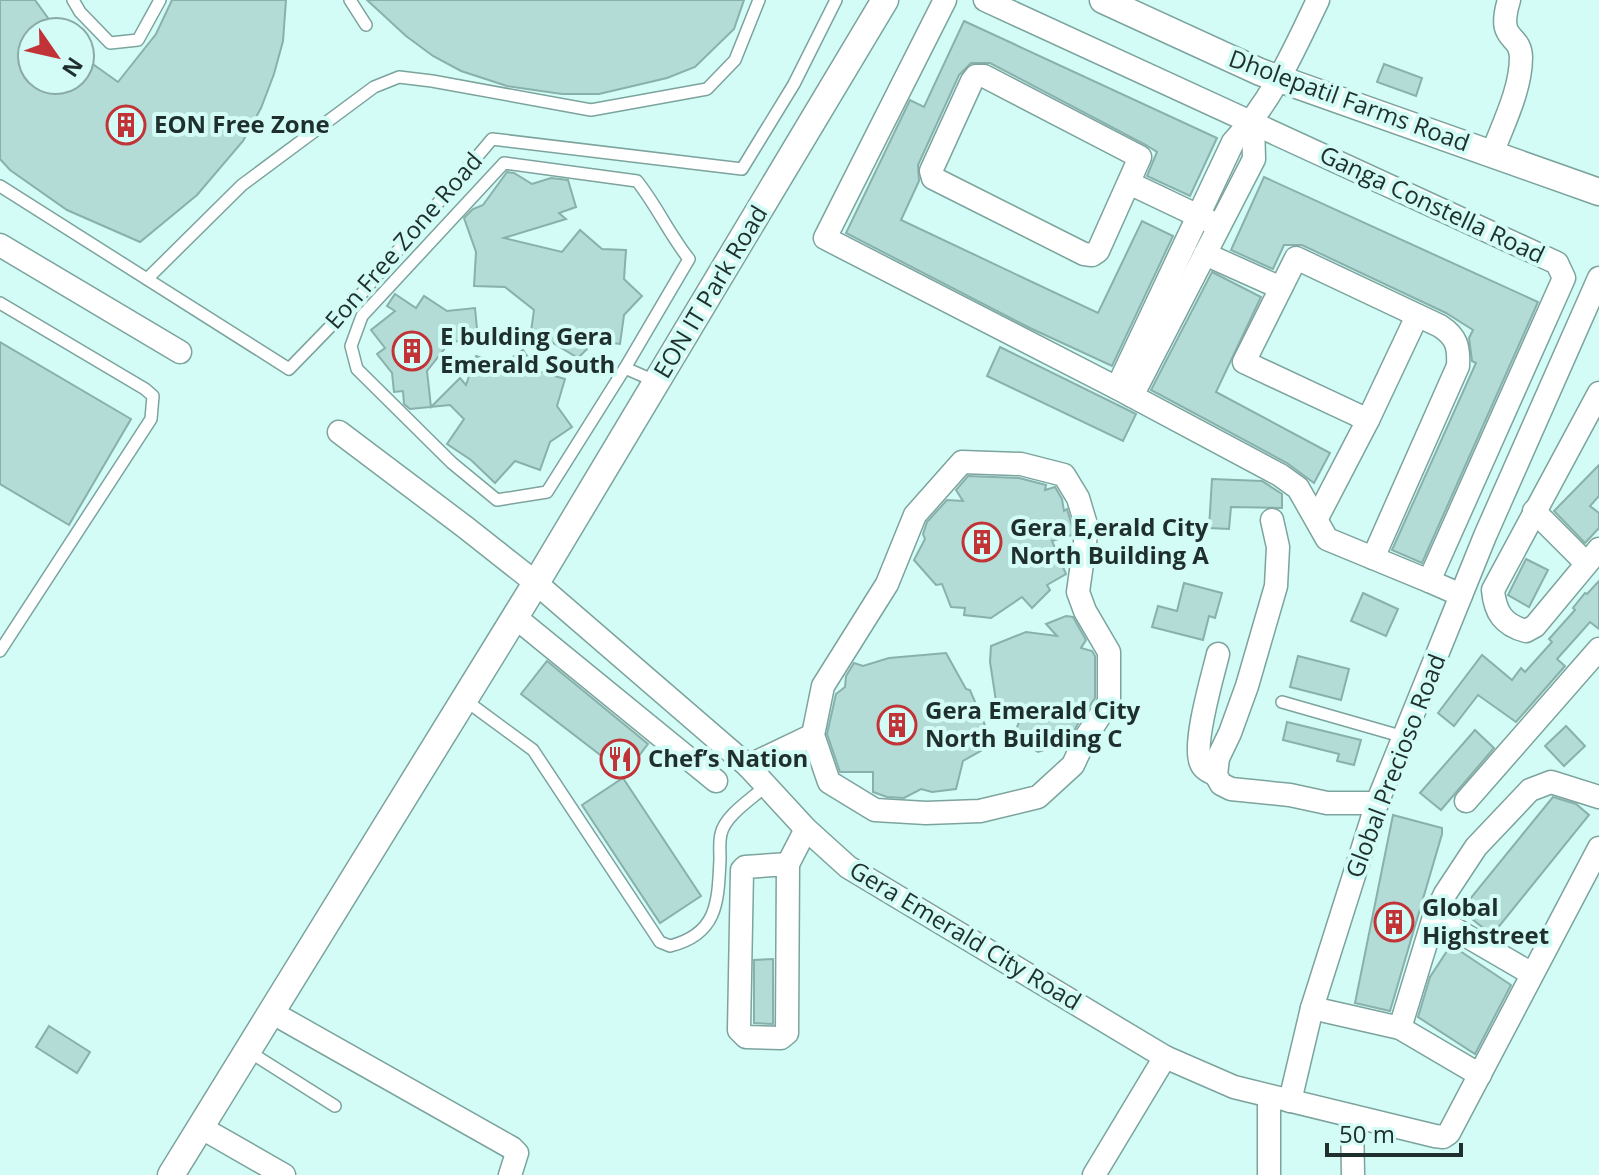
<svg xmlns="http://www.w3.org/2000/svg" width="1599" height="1175" font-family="'Open Sans',sans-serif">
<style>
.building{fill:#b3dcd6;stroke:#89b0ab;stroke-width:2}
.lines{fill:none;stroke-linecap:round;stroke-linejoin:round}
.service-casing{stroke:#7ca39d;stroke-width:14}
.minor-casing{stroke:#7ca39d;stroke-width:25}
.tertiary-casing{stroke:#7ca39d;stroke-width:29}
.service{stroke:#fff;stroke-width:11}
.minor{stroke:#fff;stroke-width:22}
.tertiary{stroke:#fff;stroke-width:26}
.labels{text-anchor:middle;stroke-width:8;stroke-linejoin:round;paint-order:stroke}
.street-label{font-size:24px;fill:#1f2f2d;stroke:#d3fcf6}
.poi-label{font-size:24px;font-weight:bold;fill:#1f2f2d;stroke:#d3fcf6;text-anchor:start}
</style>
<rect width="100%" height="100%" fill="#d3fcf6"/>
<g class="building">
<path d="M0,0H35L58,32H32V80H80V55L118,82L156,34L172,0H286L283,41L274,74L261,108L243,141L197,195L140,242L67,210L10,170L0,159Z"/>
<path d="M367,0H744L734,29L695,67L667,78L599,94H562L507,86L461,71L433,56L406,36Z"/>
<path d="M964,21L1217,138L1190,196L1147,176L1157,152L1146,145L990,63H971L959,75L918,165L919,181L901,220L1098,313L1142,221L1173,236L1112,366L1030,328L846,233L910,100L924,107Z"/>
<path d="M1384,64L1422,78L1416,96L1377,82Z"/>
<path d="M507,172L514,173L532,184L551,178L568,180L576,207L559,213L566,219L504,238L562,252L580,230L602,249L626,250L624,279L642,296L624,315L620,344L595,341L578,358L553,343L530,339L534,310L505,287L474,286L476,252L464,218L473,209L483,205Z"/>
<path d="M1264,177L1538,302L1422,563L1392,550L1476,363L1472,361L1469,338L1473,330L1446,313L1302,245H1284L1273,269L1231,250Z"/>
<path d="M1212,272L1261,297L1216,392L1330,453L1314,483L1287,463L1151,390Z"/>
<path d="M395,294L416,308L424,296L447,311L475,308L478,339L450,342L427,371L431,407L460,378L466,385L476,356L503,364L523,350L537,371L565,379L557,406L572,427L550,442L540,470L515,461L495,483L471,460L447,444L464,419L450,405L410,409L404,404L403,391L394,392L392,373L377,354L385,348L371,330L395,311L387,306Z"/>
<path d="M0,342L131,419L69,525L0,484Z"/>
<path d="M1000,347L1136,414L1123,441L987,376Z"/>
<path d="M1599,465V496L1590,506L1599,513V528L1585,543L1554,511Z"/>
<path d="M968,476L1019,478L1046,485L1045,490L1055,487L1062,499L1064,511L1067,509L1073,529L1072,535L1052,541L1066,574L1047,585L1050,590L1032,608L1022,597L991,618L964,615L965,608L951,607L942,584L936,585L914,560L925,539L923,534L927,522L947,500L963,501L956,490Z"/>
<path d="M1212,479L1262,481L1282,494V508L1231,507L1229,529L1209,528Z"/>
<path d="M1526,559L1548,570L1529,607L1508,595Z"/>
<path d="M1599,581V629L1590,622L1557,659L1565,666L1516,722L1478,695L1454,726L1438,713L1482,655L1512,680L1521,668L1525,672L1552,642L1549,639L1575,610L1573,608L1585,593L1587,594Z"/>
<path d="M1184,583L1222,593L1215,618L1209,616L1203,640L1152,627L1158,606L1177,611Z"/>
<path d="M1363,593L1398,609L1386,636L1351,621Z"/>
<path d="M1066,616L1073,617L1086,640L1081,648L1092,651L1095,656V698L1084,715L1080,713L1079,722L1070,738L1060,745L1038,752L1013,737L1021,717L1009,715L996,701L990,662L991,646L1026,632L1057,636L1046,624Z"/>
<path d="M946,653L966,689L970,690L993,744L963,761L956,789L932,792L921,789L904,798L887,797L873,792V772H840L827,734L836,694L845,687L846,676L854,663L863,666L889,658Z"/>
<path d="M1298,656L1349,669L1341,700L1290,687Z"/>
<path d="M547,661L648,744L625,774L521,694Z"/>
<path d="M1287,722L1361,740L1354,765L1337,761L1339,754L1283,740Z"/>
<path d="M1566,726L1585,746L1564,766L1545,746Z"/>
<path d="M1475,730L1494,748L1441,810L1420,793Z"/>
<path d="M623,778L701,896L660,923L582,805Z"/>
<path d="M1553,797L1576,804L1589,815L1492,935L1461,910Z"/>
<path d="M1393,815L1442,828V834L1390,1011L1355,1003Z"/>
<path d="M1451,945L1511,985L1475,1054L1418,1017L1430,977Z"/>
<path d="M773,959V1024L754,1023V960Z"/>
<path d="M49,1026L90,1052L77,1073L36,1047Z"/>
</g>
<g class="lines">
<defs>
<g id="service">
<path d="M73,0L80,12L110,43L138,40L160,0"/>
<path d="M350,0L366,25"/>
<path d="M504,163L637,181C657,206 669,234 689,259L625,368L547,492L497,500L452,463L357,369L351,346L362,316Z"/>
<path d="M0,186L289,369L358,298L492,139L742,169L794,84L836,0"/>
<path d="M147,279L242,185L374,87L399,77L432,81L591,110L707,89L735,60L759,0"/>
<path d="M0,303L145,389L153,396L151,419L0,651"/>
<path d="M625,368L657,382"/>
<path d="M465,700L533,750L660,942L670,946C718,934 718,902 720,859C720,851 719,842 721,834C725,815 753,798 767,785"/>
<path d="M1282,702L1404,737"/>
<path d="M248,1051L335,1106"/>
</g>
<g id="minor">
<path d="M945,0L825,238L1117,388L1280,475L1298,488L1327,539L1429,581"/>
<path d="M985,0L1557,263L1564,278L1429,581L1461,595"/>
<path d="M976,76H984L1140,157L1098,251L1092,255L1084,254L933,178L931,171L972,81Z"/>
<path d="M1492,154C1503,124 1521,90 1521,57C1520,32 1496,43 1509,0"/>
<path d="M1129,183L1211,222"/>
<path d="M0,245L180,352"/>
<path d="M1205,254L1281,288"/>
<path d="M1117,388L1233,142C1272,101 1294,50 1318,0"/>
<path d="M1599,393L1493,590C1495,612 1503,625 1526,631L1535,626L1599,549"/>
<path d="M1132,396L1254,159L1253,122"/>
<path d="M1368,420L1244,362L1296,258L1440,326C1457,337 1459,347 1458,366L1373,558"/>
<path d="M339,432L465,527L536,583L748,766L806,829L848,867L1165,1057L1234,1087L1435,1136L1443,1137L1449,1133L1599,848"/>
<path d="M1534,511L1586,563"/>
<path d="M1317,518L1368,420L1417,316"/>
<path d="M1272,520L1278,547L1276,586L1247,686L1230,733L1218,758L1216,775L1221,784L1231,789L1290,795L1327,803H1377"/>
<path d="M515,617L716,781"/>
<path d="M748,766L813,735L829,782L875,810L926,813L980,811L1038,797L1073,765L1086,737L1109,702V652L1085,611L1078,592L1087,528L1078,498L1064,475L1021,464L962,462L915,515L887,584L823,686L813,735"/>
<path d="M1216,775C1210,772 1203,769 1201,763C1192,745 1213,675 1218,654"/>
<path d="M1466,801L1599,649"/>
<path d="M788,864L787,1033L781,1038L746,1037L739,1030L742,870L745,867L788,864L806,829"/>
<path d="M1434,917L1532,974"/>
<path d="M1312,1008L1400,1028L1480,1075"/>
<path d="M271,1012L512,1148L517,1153L510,1175"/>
<path d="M1400,1028L1434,917L1445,894L1476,847L1530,790L1551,782L1599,797"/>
<path d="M1290,1101L1312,1008L1377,803L1485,536L1599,278"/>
<path d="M1352,1116L1353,1175"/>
<path d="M200,1127L284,1175"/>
<path d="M1094,1175L1165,1057"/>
<path d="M1269,1175V1097"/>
</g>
<g id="tertiary">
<path d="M1103,0L1260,72L1599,192"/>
<path d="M171,1175L536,583L885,0"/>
</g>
</defs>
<use href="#service" class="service-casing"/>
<use href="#minor" class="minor-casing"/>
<use href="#tertiary" class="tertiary-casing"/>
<use href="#service" class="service"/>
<use href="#minor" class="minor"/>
<use href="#tertiary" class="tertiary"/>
</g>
<defs>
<symbol id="building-ring" viewBox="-11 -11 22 22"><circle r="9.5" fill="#d3fcf6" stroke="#c23337" stroke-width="1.5"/><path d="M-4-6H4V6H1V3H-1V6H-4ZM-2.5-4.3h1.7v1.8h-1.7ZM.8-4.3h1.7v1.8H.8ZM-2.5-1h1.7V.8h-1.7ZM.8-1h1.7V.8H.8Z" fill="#c23337"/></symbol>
<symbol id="restaurant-ring" viewBox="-11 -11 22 22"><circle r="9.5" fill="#d3fcf6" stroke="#c23337" stroke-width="1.5"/><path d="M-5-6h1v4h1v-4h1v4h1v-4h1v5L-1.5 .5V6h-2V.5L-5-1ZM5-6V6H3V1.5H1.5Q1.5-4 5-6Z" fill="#c23337"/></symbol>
</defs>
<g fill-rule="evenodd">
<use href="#building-ring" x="104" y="103" width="44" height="44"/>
<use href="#building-ring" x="390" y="329" width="44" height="44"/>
<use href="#building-ring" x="960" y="520" width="44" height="44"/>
<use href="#building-ring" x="875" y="703" width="44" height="44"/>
<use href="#restaurant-ring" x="598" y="737" width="44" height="44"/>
<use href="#building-ring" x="1372" y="900" width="44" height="44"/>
</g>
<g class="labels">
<g class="street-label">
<text transform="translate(1349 101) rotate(20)" y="8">Dholepatil Farms Road</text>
<text transform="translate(1432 205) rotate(25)" y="8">Ganga Constella Road</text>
<text transform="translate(404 241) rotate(-49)" y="8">Eon Free Zone Road</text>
<text transform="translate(711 292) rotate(-59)" y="8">EON IT Park Road</text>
<text transform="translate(1396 766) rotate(-69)" y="8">Global Precioso Road</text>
<text transform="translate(965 936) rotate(31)" y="8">Gera Emerald City Road</text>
</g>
<g class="poi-label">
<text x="154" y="133">EON Free Zone</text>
<text x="440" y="345">E bulding Gera<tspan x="440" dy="28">Emerald South</tspan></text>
<text x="1010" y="536">Gera E,erald City<tspan x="1010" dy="28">North Building A</tspan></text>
<text x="925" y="719">Gera Emerald City<tspan x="925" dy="28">North Building C</tspan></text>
<text x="648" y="767">Chef’s Nation</text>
<text x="1422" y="916">Global<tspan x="1422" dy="28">Highstreet</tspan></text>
</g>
</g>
<g transform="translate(56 56) rotate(124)"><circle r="38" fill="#d3fcf6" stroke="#8baaa6" stroke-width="2"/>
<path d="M0-6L14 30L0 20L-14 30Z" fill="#c23337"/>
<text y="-12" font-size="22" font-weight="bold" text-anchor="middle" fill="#1f2f2d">N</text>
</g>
<path d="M1327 1143v12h134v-12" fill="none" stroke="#1f2f2d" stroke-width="4"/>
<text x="1339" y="1143" font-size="24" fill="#1f2f2d" stroke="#d3fcf6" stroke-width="6" paint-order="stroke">50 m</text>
</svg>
